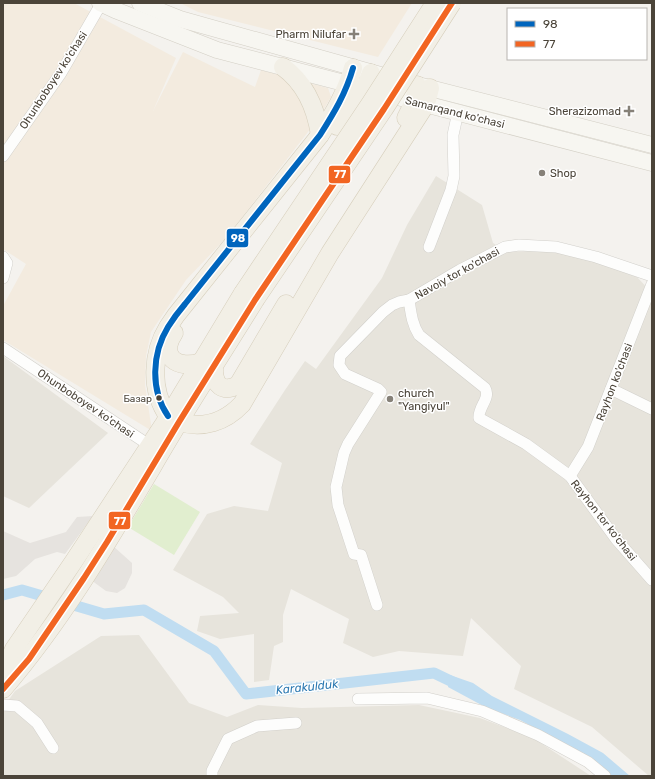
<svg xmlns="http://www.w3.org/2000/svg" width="655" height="779" font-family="Rubik,sans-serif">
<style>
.residential{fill:#e7e4dc}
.commercial{fill:#f3ebdf}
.green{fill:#e1eecf}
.parking{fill:#e6e3df}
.water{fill:#c0ddf1}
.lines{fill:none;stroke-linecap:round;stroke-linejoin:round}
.canal{stroke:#c0ddf1;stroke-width:11}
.street-casing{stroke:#d2d0cb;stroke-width:12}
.secondary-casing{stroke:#d3cfc5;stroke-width:17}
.primary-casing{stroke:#d6cebb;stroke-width:19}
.street{stroke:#fdfdfc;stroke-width:11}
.secondary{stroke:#f7f6f1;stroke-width:16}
.primary{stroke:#f2efe6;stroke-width:18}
.primary-bridge-casing{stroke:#d6cebb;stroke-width:19;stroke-linecap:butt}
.primary-bridge{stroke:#f2efe6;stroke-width:18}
.bus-1-casing{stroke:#fff;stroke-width:9}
.bus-2-casing{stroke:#fff;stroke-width:9}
.bus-1{stroke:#0065bd;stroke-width:6}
.bus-2{stroke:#f26522;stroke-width:6}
.poi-dot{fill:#868178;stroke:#fff;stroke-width:1.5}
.bus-dot{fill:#4b4439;stroke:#fff;stroke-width:1.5}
.labels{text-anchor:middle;stroke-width:3;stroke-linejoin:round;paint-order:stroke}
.bus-label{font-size:10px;fill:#4b4439;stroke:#fff;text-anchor:end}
.poi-label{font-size:11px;fill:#4b4439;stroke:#fff;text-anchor:end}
.street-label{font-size:11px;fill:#4b4439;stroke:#fff}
.water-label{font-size:12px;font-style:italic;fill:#2e7ab2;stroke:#fff}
.line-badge{stroke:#fff;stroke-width:1.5}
.badge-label{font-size:11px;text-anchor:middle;font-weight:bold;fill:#fff}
</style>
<rect width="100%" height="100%" fill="#f4f2ee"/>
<g class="residential">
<path d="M436,176L482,205L493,243L508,252L535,251L571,253L637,277L652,293V776H649L592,727L514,689L521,666L471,618L463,656L399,651L373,657L343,643L349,619L291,589L283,615V642L274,646L269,680L254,682V634L220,639L197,631L200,616L239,613L223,597L173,570L207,514L234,506L268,511L282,463L250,444L285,390L305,361L316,369L382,278L407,225Z"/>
<path d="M3,356L108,433L29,508L3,496Z"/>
<path d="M139,635L189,703L227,717L258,705L302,708L419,705L480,718L533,738L591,776H3V708L15,691L101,636Z"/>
</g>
<g class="commercial">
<path d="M3,3H74L176,58L153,111L183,52L255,87L261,70L328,88L331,97L318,119L226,238L186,280L151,332L146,356L145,385L152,431L3,340V306L26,264L3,249Z"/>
<path d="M180,3H412L378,57L198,12Z"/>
</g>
<path class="green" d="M154,484L200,512L174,555L128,527Z"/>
<g class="parking">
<path d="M93,516L65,554L57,552L35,559L16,576L3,579V531L30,543L66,532L77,517Z"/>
<path d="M113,546L132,563V573L125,588L117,593L106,591L91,580Z"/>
</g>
<path class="water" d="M450,675L473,683L492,696L568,734L603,753L630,776H612L592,759L520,720L487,708L448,687Z"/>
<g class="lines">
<path class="canal" d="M3,595L22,590L104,614L144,610L214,651L246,694L434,673L461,686"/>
<defs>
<g id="street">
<path d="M3,156L61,73L101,4"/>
<path d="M429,247L451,190L454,176L453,135L458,112"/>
<path d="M3,257L7,263L3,278"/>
<path d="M409,300C411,313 412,324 419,335L485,388C491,398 478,407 479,418L526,444L570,476L616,539L652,580"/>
<path d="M3,348L149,445"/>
<path d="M611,389L652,409"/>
<path d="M570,476L588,447L652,284"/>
<path d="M377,605L361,555L354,554L338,505L336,487L344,453L348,444L381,392L378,389L345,374L339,365L340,356L383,312L392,305L399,302L409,300L460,270L505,247L519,245L556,247L596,257L652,276"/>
<path d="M358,699L427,698L482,711L538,735L588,762L605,776"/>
<path d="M3,705L17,706L37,723L53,748"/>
<path d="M212,776V771L228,739L257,726L296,723"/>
</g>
<g id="secondary">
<path d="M100,3L115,10L217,50L652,163"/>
<path d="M140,3L180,19L384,76"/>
<path d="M418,85L652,145"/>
</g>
<g id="primary">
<path d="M283,67C305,83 316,109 320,135"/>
<path d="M406,118L414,102L417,85"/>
<path d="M337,126L365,88L371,73"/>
<path d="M174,333C158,357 178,370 201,362"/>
<path d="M214,369C214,385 222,393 238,385L286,304"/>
<path d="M168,416C150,390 152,353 168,327C173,319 179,311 185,304L320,135C334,113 346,93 353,68"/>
<path d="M179,422C203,429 225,422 242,404L330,253L426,104L430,88"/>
<path d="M3,675L14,649L74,561L164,424L243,293"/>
<path d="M3,689C66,616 115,530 164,447C193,397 225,349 255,300"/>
</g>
</defs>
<use href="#street" class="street-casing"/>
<use href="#secondary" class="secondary-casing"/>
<use href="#primary" class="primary-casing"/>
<use href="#street" class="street"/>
<use href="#secondary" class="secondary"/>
<use href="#primary" class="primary"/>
<defs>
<g id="primary-bridge">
<path d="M243,293L370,104L435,3"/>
<path d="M255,300L384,109L452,3"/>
</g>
</defs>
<use href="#primary-bridge" class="primary-bridge-casing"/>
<use href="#primary-bridge" class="primary-bridge"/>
<defs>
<path id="bus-1" d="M168,416C150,390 152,353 168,327C173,319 179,311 185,304L320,135C334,113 346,93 353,68"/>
<path id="bus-2" d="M3,689L29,659L84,578L107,542L179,422L255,300L384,109L452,3"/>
</defs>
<use href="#bus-1" class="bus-1-casing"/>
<use href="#bus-2" class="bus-2-casing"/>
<use href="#bus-1" class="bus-1"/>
<use href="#bus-2" class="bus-2"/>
</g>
<g class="poi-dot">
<path d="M352 28h4v4h4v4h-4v4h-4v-4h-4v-4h4z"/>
<path d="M627 105h4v4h4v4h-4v4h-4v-4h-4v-4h4z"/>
<circle cx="542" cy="173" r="4"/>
<circle cx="390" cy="399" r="4"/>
</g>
<circle class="bus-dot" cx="159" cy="398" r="3.5"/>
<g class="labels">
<g class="bus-label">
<text x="152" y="402">Базар</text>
</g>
<g class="poi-label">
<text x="346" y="38">Pharm Nilufar</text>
<text x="621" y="115">Sherazizomad</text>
<text x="550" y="177" text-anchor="start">Shop</text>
<text x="398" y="397" text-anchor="start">church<tspan x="398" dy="13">"Yangiyul"</tspan></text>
</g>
<g class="street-label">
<text transform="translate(53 80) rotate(-57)" y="4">Ohunboboyev ko'chasi</text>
<text transform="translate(455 112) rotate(14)" y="4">Samarqand ko'chasi</text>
<text transform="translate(457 273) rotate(-29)" y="4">Navoiy tor ko'chasi</text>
<text transform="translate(614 382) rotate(-69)" y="4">Rayhon ko'chasi</text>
<text transform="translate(86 403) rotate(34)" y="4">Ohunboboyev ko'chasi</text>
<text transform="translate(604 520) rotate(52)" y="4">Rayhon tor ko'chasi</text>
</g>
<g class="water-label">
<text transform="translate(307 687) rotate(-6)" y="4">Karakulduk</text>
</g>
</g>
<g class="line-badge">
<rect x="328" y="165" width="23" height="19" rx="4" fill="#f26522"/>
<rect x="226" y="228" width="23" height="20" rx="4" fill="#0065bd"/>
<rect x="108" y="511" width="23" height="19" rx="4" fill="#f26522"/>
</g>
<g class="badge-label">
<text x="340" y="178">77</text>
<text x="238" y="242">98</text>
<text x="120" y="525">77</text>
</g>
<rect width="655" height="779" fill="none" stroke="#4b4439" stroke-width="8"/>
<rect x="507" y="8" width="140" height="52" fill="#ffffff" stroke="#b7b4b0"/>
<rect x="515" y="21" width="20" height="6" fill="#0065bd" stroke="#b7b4b0"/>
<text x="543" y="28" font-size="12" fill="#4b4439">98</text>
<rect x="515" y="41" width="20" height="6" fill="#f26522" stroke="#b7b4b0"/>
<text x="543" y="48" font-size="12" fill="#4b4439">77</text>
</svg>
